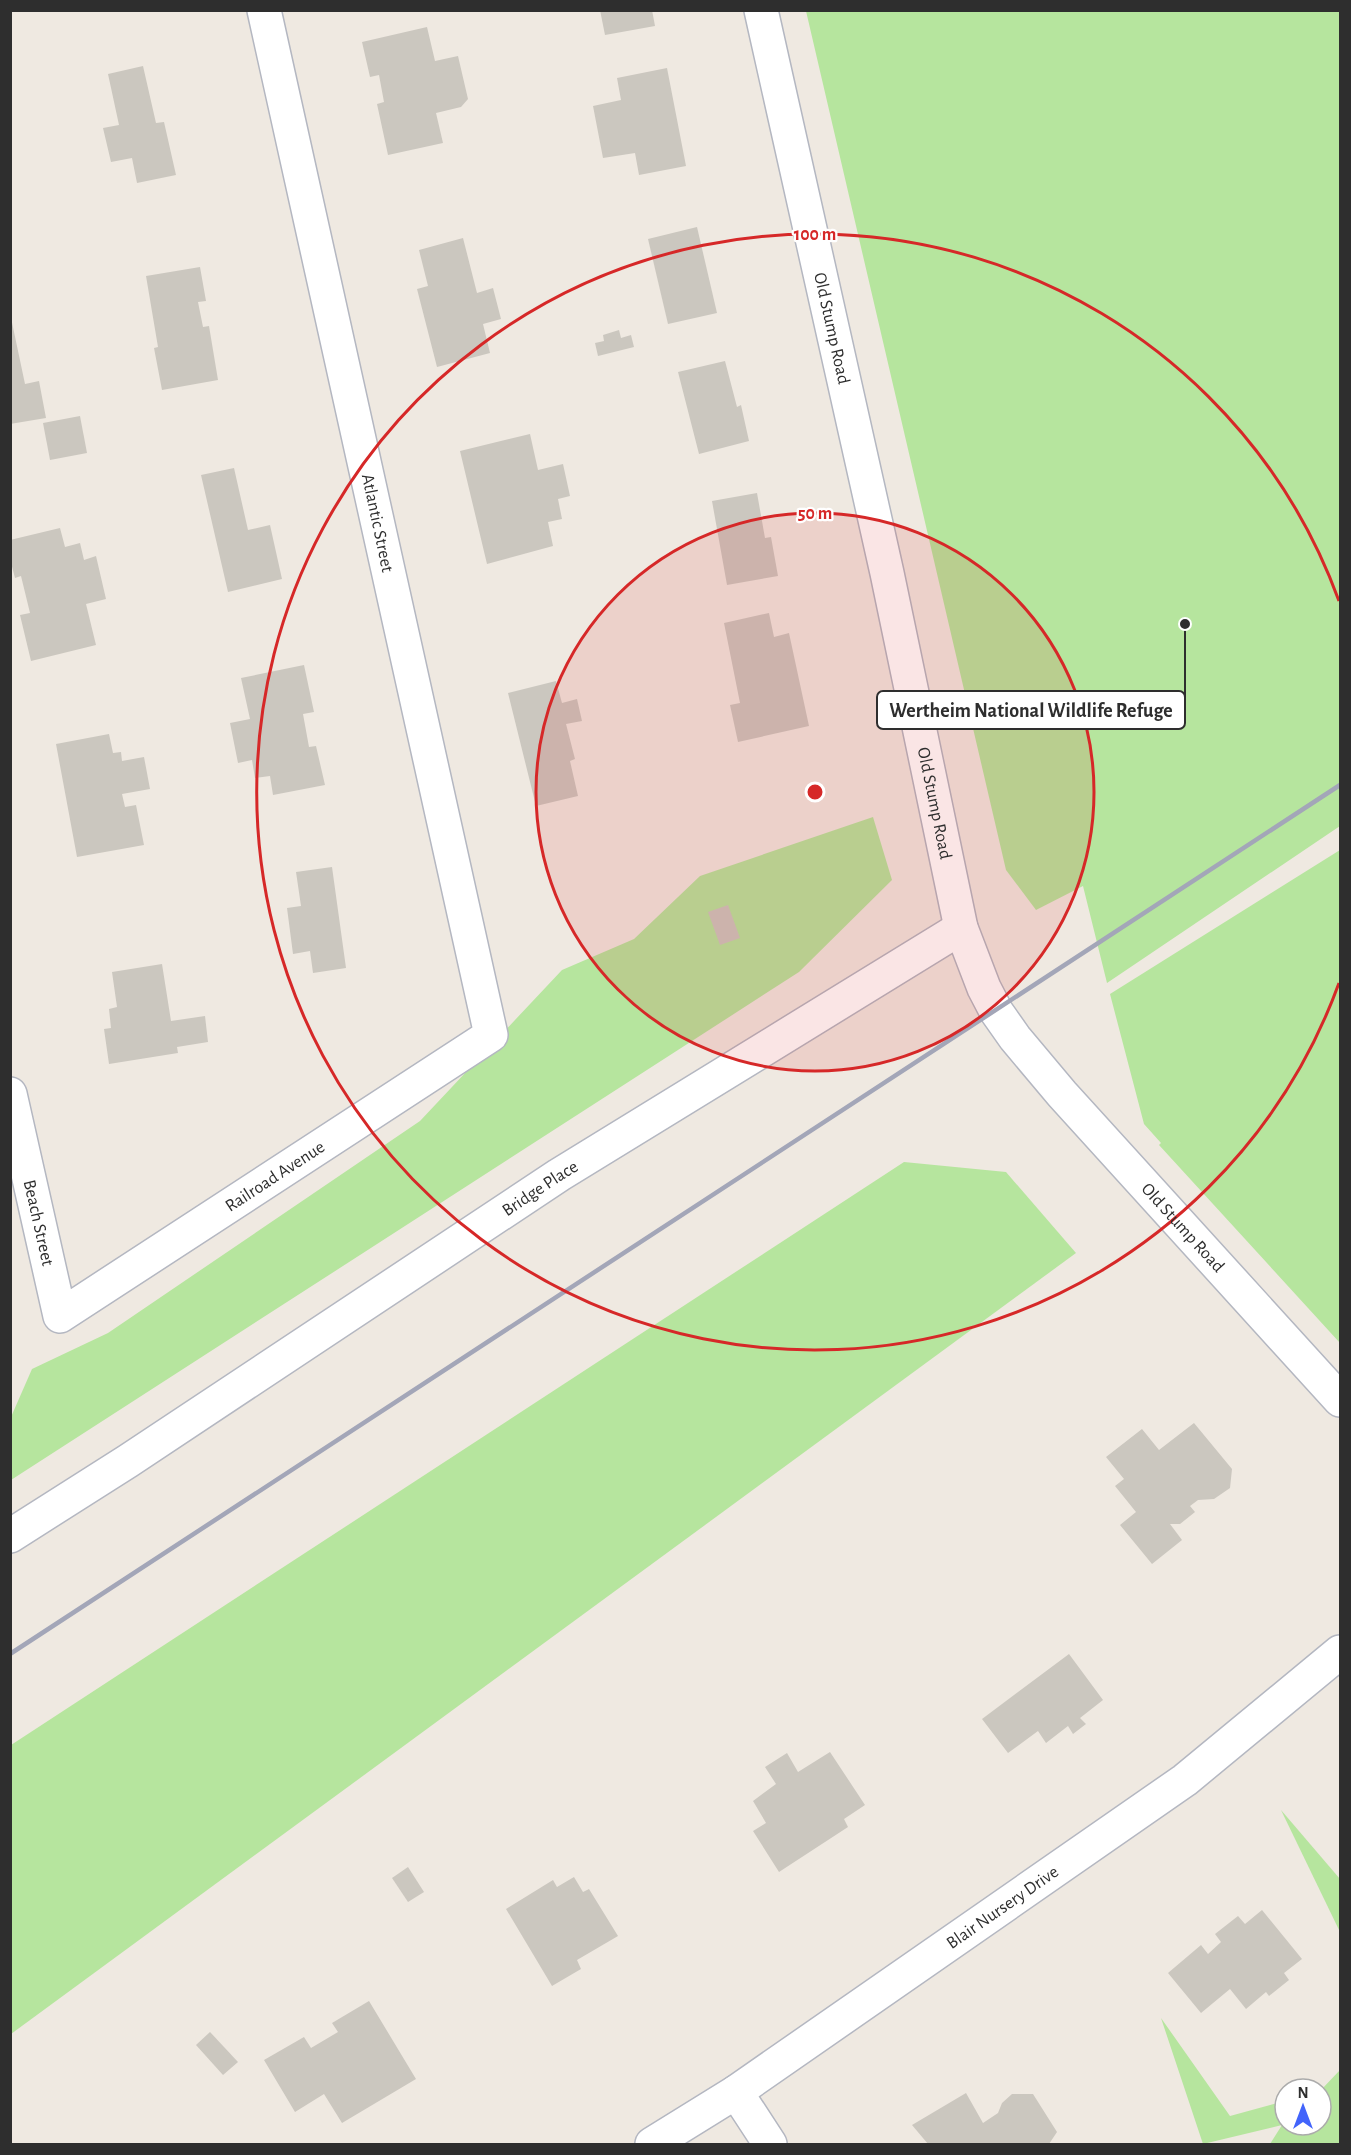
<svg xmlns="http://www.w3.org/2000/svg" width="1351" height="2155" font-family="'Alegreya Sans',sans-serif">
<style>
.green{fill:#b6e59e}
.building{fill:#cbc7bf}
.lines{fill:none;stroke-linecap:round;stroke-linejoin:round}
.street-casing{stroke:#b4b7c1;stroke-width:36}
.secondary-casing{stroke:#b4b7c1;stroke-width:36}
.street{stroke:#fff;stroke-width:33}
.secondary{stroke:#fff;stroke-width:33}
.rail{stroke:#a3a6b8;stroke-width:4.5}
.ring{fill:none;stroke:#d62828;stroke-width:3}
.labels{text-anchor:middle;stroke-width:4.5;stroke-linejoin:round;paint-order:stroke}
.street-label{font-size:18px;fill:#2e2e2e;stroke:#fff}
.centre{fill:#d62828;stroke:#fff;stroke-width:3}
.ring-label{font-size:18px;text-anchor:middle;font-weight:bold;fill:#d62828;stroke:#fff;stroke-width:4.5;stroke-linejoin:round;paint-order:stroke}
.leader{fill:none;stroke:#2e2e2e;stroke-width:2}
.callout-dot{fill:#2e2e2e;stroke:#fff;stroke-width:2}
.callout{fill:#fff;stroke:#2e2e2e;stroke-width:2}
.callout-label{font-size:20px;text-anchor:middle;font-weight:bold;fill:#2e2e2e}
</style>
<rect width="100%" height="100%" fill="#efe9e1"/>
<g class="green">
<path d="M806,11H1340V826L1107,983L1083,886L1036,910L1006,870Z"/>
<path d="M873,817L892,880L799,972L11,1480V1417L32,1369L108,1333L420,1121L562,970L634,939L700,876Z"/>
<path d="M1340,850V1343L1159,1145L1161,1143L1144,1124L1110,994Z"/>
<path d="M904,1162L1006,1172L1076,1253L11,2034V1745Z"/>
<path d="M1281,1810L1340,1879V1932Z"/>
<path d="M1161,2018L1230,2116L1285,2101V2125H1321V2090L1340,2070V2144H1270L1282,2125L1203,2144Z"/>
</g>
<g class="building">
<path d="M600,10H652L655,26L605,35Z"/>
<path d="M427,27L435,61L458,56L468,99L461,107L436,113L443,143L388,155L377,104L384,102L379,75L370,77L362,42Z"/>
<path d="M143,66L156,123L164,122L176,175L137,183L132,158L111,162L103,128L119,125L108,74Z"/>
<path d="M667,68L686,166L639,175L635,153L603,158L593,106L621,100L617,78Z"/>
<path d="M697,227L717,313L668,324L648,239Z"/>
<path d="M463,238L477,293L493,288L501,319L483,324L490,353L437,367L417,289L428,286L419,250Z"/>
<path d="M200,267L206,301L198,302L203,327L209,326L218,380L162,390L154,348L158,347L146,276Z"/>
<path d="M10,313L25,384L39,381L46,418L10,424Z"/>
<path d="M619,330L621,338L631,335L634,347L598,356L595,343L604,341L603,335Z"/>
<path d="M725,361L737,407L741,405L749,441L699,454L678,372Z"/>
<path d="M80,416L87,453L50,460L43,423Z"/>
<path d="M530,434L538,470L563,464L570,496L558,499L562,519L548,522L553,546L487,564L460,451Z"/>
<path d="M234,468L248,530L270,525L282,579L228,592L201,475Z"/>
<path d="M757,493L765,538L771,537L778,576L727,585L712,501Z"/>
<path d="M60,528L65,547L80,543L84,560L96,556L106,599L86,604L96,645L31,661L20,615L30,613L21,576L15,578L10,559V540Z"/>
<path d="M769,613L774,637L789,633L809,726L738,742L730,705L740,703L724,623Z"/>
<path d="M304,665L314,712L303,714L309,747L316,746L325,785L273,795L270,776L255,778L252,760L238,763L230,723L250,719L241,678Z"/>
<path d="M556,681L562,703L577,699L582,721L566,724L575,759L570,761L578,796L536,806L508,693Z"/>
<path d="M109,734L113,753L121,752L122,761L144,757L150,789L122,794L125,807L136,805L144,845L77,857L56,744Z"/>
<path d="M332,867L346,968L313,973L310,951L293,954L287,908L301,906L296,872Z"/>
<path d="M728,905L740,938L720,945L708,912Z"/>
<path d="M162,964L171,1021L205,1016L208,1042L177,1047L178,1053L109,1064L104,1029L111,1028L109,1009L117,1007L112,972Z"/>
<path d="M1194,1423L1232,1469L1230,1488L1214,1499L1198,1500L1190,1506L1195,1512L1180,1524H1170L1182,1540L1152,1564L1120,1525L1136,1512L1115,1486L1124,1479L1106,1457L1142,1429L1159,1450Z"/>
<path d="M1069,1654L1103,1700L1080,1718L1086,1724L1073,1734L1068,1726L1046,1743L1038,1731L1008,1753L982,1719Z"/>
<path d="M830,1752L865,1805L844,1819L848,1827L779,1872L753,1831L766,1823L753,1801L776,1784L765,1767L787,1753L798,1772Z"/>
<path d="M408,1867L424,1892L408,1902L392,1878Z"/>
<path d="M574,1877L583,1892L589,1889L618,1936L577,1960L581,1969L552,1986L506,1909L553,1880L557,1887Z"/>
<path d="M1262,1910L1302,1959L1284,1973L1289,1980L1269,1996L1266,1992L1246,2009L1230,1989L1201,2013L1168,1973L1201,1945L1208,1954L1221,1942L1215,1934L1238,1916L1245,1924Z"/>
<path d="M369,2001L416,2079L342,2123L324,2094L295,2112L264,2060L304,2037L311,2048L338,2032L332,2023Z"/>
<path d="M210,2032L238,2062L223,2075L196,2045Z"/>
<path d="M966,2093L983,2123L998,2113L1002,2103L1012,2094H1033L1057,2132L1049,2144H928L912,2125Z"/>
</g>
<g class="lines">
<defs>
<g id="street">
<path id="s1" d="M10,1094L60,1316L491,1035L264,10"/>
<path id="s2" d="M10,1536L128,1461L559,1175L961,928"/>
<path d="M736,2092L770,2144"/>
<path id="s3" d="M652,2144L736,2092L1185,1780L1340,1652"/>
</g>
<g id="secondary">
<path id="s4" d="M761,10L887,573L961,928L984,988L996,1011L1015,1038L1062,1094L1340,1400"/>
</g>
</defs>
<use href="#street" class="street-casing"/>
<use href="#secondary" class="secondary-casing"/>
<use href="#street" class="street"/>
<use href="#secondary" class="secondary"/>
<path class="rail" d="M10,1654L1340,785"/>
</g>
<circle cx="815" cy="792" r="279" fill="#d62828" fill-opacity=".12"/>
<g class="ring">
<circle cx="815" cy="792" r="279"/>
<path d="M1339 983A558 558 0 1 1 1339 601"/>
</g>
<g class="labels">
<g class="street-label">
<text dy="6" stroke="none"><textPath href="#s4" startOffset="326">Old Stump Road</textPath></text>
<text transform="translate(378 523) rotate(78)" y="6">Atlantic Street</text>
<text dy="6" stroke="none"><textPath href="#s4" startOffset="812">Old Stump Road</textPath></text>
<text dy="6" stroke="none"><textPath href="#s1" startOffset="484">Railroad Avenue</textPath></text>
<text dy="6" stroke="none"><textPath href="#s2" startOffset="634">Bridge Place</textPath></text>
<text dy="6" stroke="none"><textPath href="#s1" startOffset="132">Beach Street</textPath></text>
<text dy="6" stroke="none"><textPath href="#s4" startOffset="1316">Old Stump Road</textPath></text>
<text dy="6" stroke="none"><textPath href="#s3" startOffset="423">Blair Nursery Drive</textPath></text>
</g>
</g>
<circle cx="815" cy="792" r="9" class="centre"/>
<g class="ring-label">
<text x="815" y="240">100 m</text>
<text x="815" y="519">50 m</text>
</g>
<path class="leader" d="M1185 624L1185 710"/>
<circle class="callout-dot" cx="1185" cy="624" r="6"/>
<rect class="callout" x="877" y="691" width="308" height="38" rx="6"/>
<g class="callout-label">
<text x="1031" y="717">Wertheim National Wildlife Refuge</text>
</g>
<rect width="1351" height="2155" fill="none" stroke="#2e2e2e" stroke-width="24"/>
<g transform="translate(1303 2107)"><circle r="28" fill="#ffffff" stroke="#ababab" stroke-width="1.5"/>
<path d="M0-4.5L10 22L0 15L-10 22Z" fill="#4264fb"/>
<text y="-9" font-size="16" font-weight="bold" text-anchor="middle" fill="#2e2e2e">N</text>
</g>
</svg>
